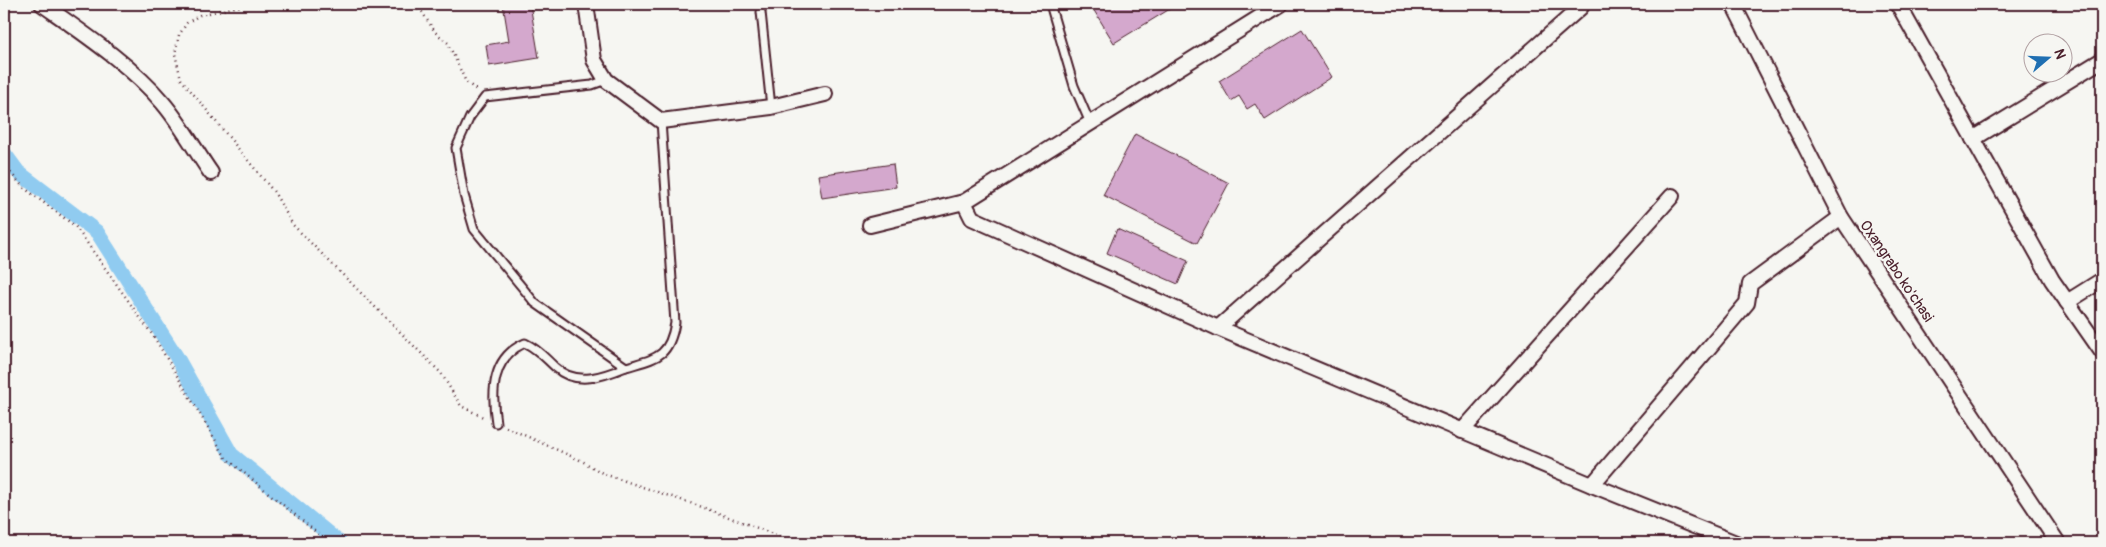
<svg xmlns="http://www.w3.org/2000/svg" width="2106" height="547" font-family="Pangolin,sans-serif">
<style>
.lines{fill:none;stroke-linecap:round;stroke-linejoin:round}
.canal{stroke:#90cbf0;stroke-width:15}
.building{fill:#d4a8cd;stroke:#4a1f2b}
.service-casing{stroke:#4a1f2b;stroke-width:11}
.minor-casing{stroke:#4a1f2b;stroke-width:18}
.path{stroke:#4a1f2b;stroke-width:2.5;stroke-dasharray:1 4;stroke-linecap:butt}
.service{stroke:#f6f6f2;stroke-width:7}
.minor{stroke:#f6f6f2;stroke-width:14}
.labels{text-anchor:middle;stroke-width:5;stroke-linejoin:round;paint-order:stroke}
.street-label{font-size:15px;fill:#4a1f2b;stroke:#f6f6f2}
</style>
<rect width="100%" height="100%" fill="#f6f6f2"/>
<filter id="ink" filterUnits="userSpaceOnUse"><feTurbulence type="fractalNoise" baseFrequency=".02" numOctaves="2"/><feDisplacementMap in="SourceGraphic" scale="10" xChannelSelector="R" yChannelSelector="G"/><feConvolveMatrix kernelMatrix="1 2 1 2 8 2 1 2 1" color-interpolation-filters="sRGB"/></filter>
<g filter="url(#ink)">
<g class="lines">
<path class="canal" d="M4,153L18,172L97,232L176,356L231,454L340,543"/>
</g>
<g class="building">
<path d="M503,4H530L539,58L489,66L486,45L509,41Z"/>
<path d="M1090,4H1178L1114,43Z"/>
<path d="M1302,29L1332,77L1265,120L1255,104L1247,109L1239,96L1231,101L1219,81Z"/>
<path d="M1135,134L1229,183L1197,243L1103,195Z"/>
<path d="M893,164L896,187L822,198L818,175Z"/>
<path d="M1117,229L1188,261L1178,284L1107,253Z"/>
</g>
<g class="lines">
<defs>
<g id="service">
<path d="M1050,4L1074,86L1090,123"/>
<path d="M761,12L771,107"/>
<path d="M606,80L592,85L485,97L470,117L456,148L464,195L474,229L535,303L626,367C656,358 669,358 675,323L661,121"/>
<path d="M496,423C491,391 492,357 525,343C538,349 545,358 555,367C576,387 604,376 626,367"/>
</g>
<g id="minor">
<path d="M42,4C83,33 131,65 163,103C181,124 195,150 211,173"/>
<path d="M586,4L594,60L606,80L661,121L771,107L825,94"/>
<path d="M1733,4L1841,217L2058,543"/>
<path d="M1898,4L2052,280L2102,352"/>
<path d="M1973,139L2102,60"/>
<path d="M964,202L972,218L1218,328L1592,485L1736,543"/>
<path d="M870,225L964,202L1281,4"/>
<path d="M2067,302L2102,280"/>
<path d="M1218,328L1581,7L1579,4"/>
<path d="M1462,431L1672,196"/>
<path d="M1592,485L1747,303L1750,284L1841,217"/>
</g>
</defs>
<use href="#service" class="service-casing"/>
<use href="#minor" class="minor-casing"/>
<g class="path">
<path d="M249,4L200,15L187,23L179,35L175,54L181,79L274,192L293,225L441,373L461,406L485,418"/>
<path d="M409,4L422,12L435,32L448,43L466,82L478,91"/>
<path d="M4,165L23,187L75,226L154,337L226,458L329,543"/>
<path d="M506,427L582,461L604,474L702,507L797,543"/>
</g>
<use href="#service" class="service"/>
<use href="#minor" class="minor"/>
</g>
</g>
<g class="labels">
<g class="street-label">
<text transform="translate(1897 271) rotate(56)" y="5">Oxangrabo ko'chasi</text>
</g>
</g>
<rect width="2106" height="547" fill="none" stroke="#f6f6f2" stroke-width="20"/>
<rect x="10" y="10" width="2086" height="527" fill="none" stroke="#4a1f2b" stroke-width="2" filter="url(#ink)"/>
<g transform="translate(2048 58) rotate(71)"><circle r="24" fill="#f6f6f2" stroke="#b1a0a2"/>
<path d="M0-4L9 19L0 12L-9 19Z" fill="#1f6fb2"/>
<text y="-8" font-size="14" font-weight="bold" text-anchor="middle" fill="#4a1f2b">N</text>
</g>
</svg>
